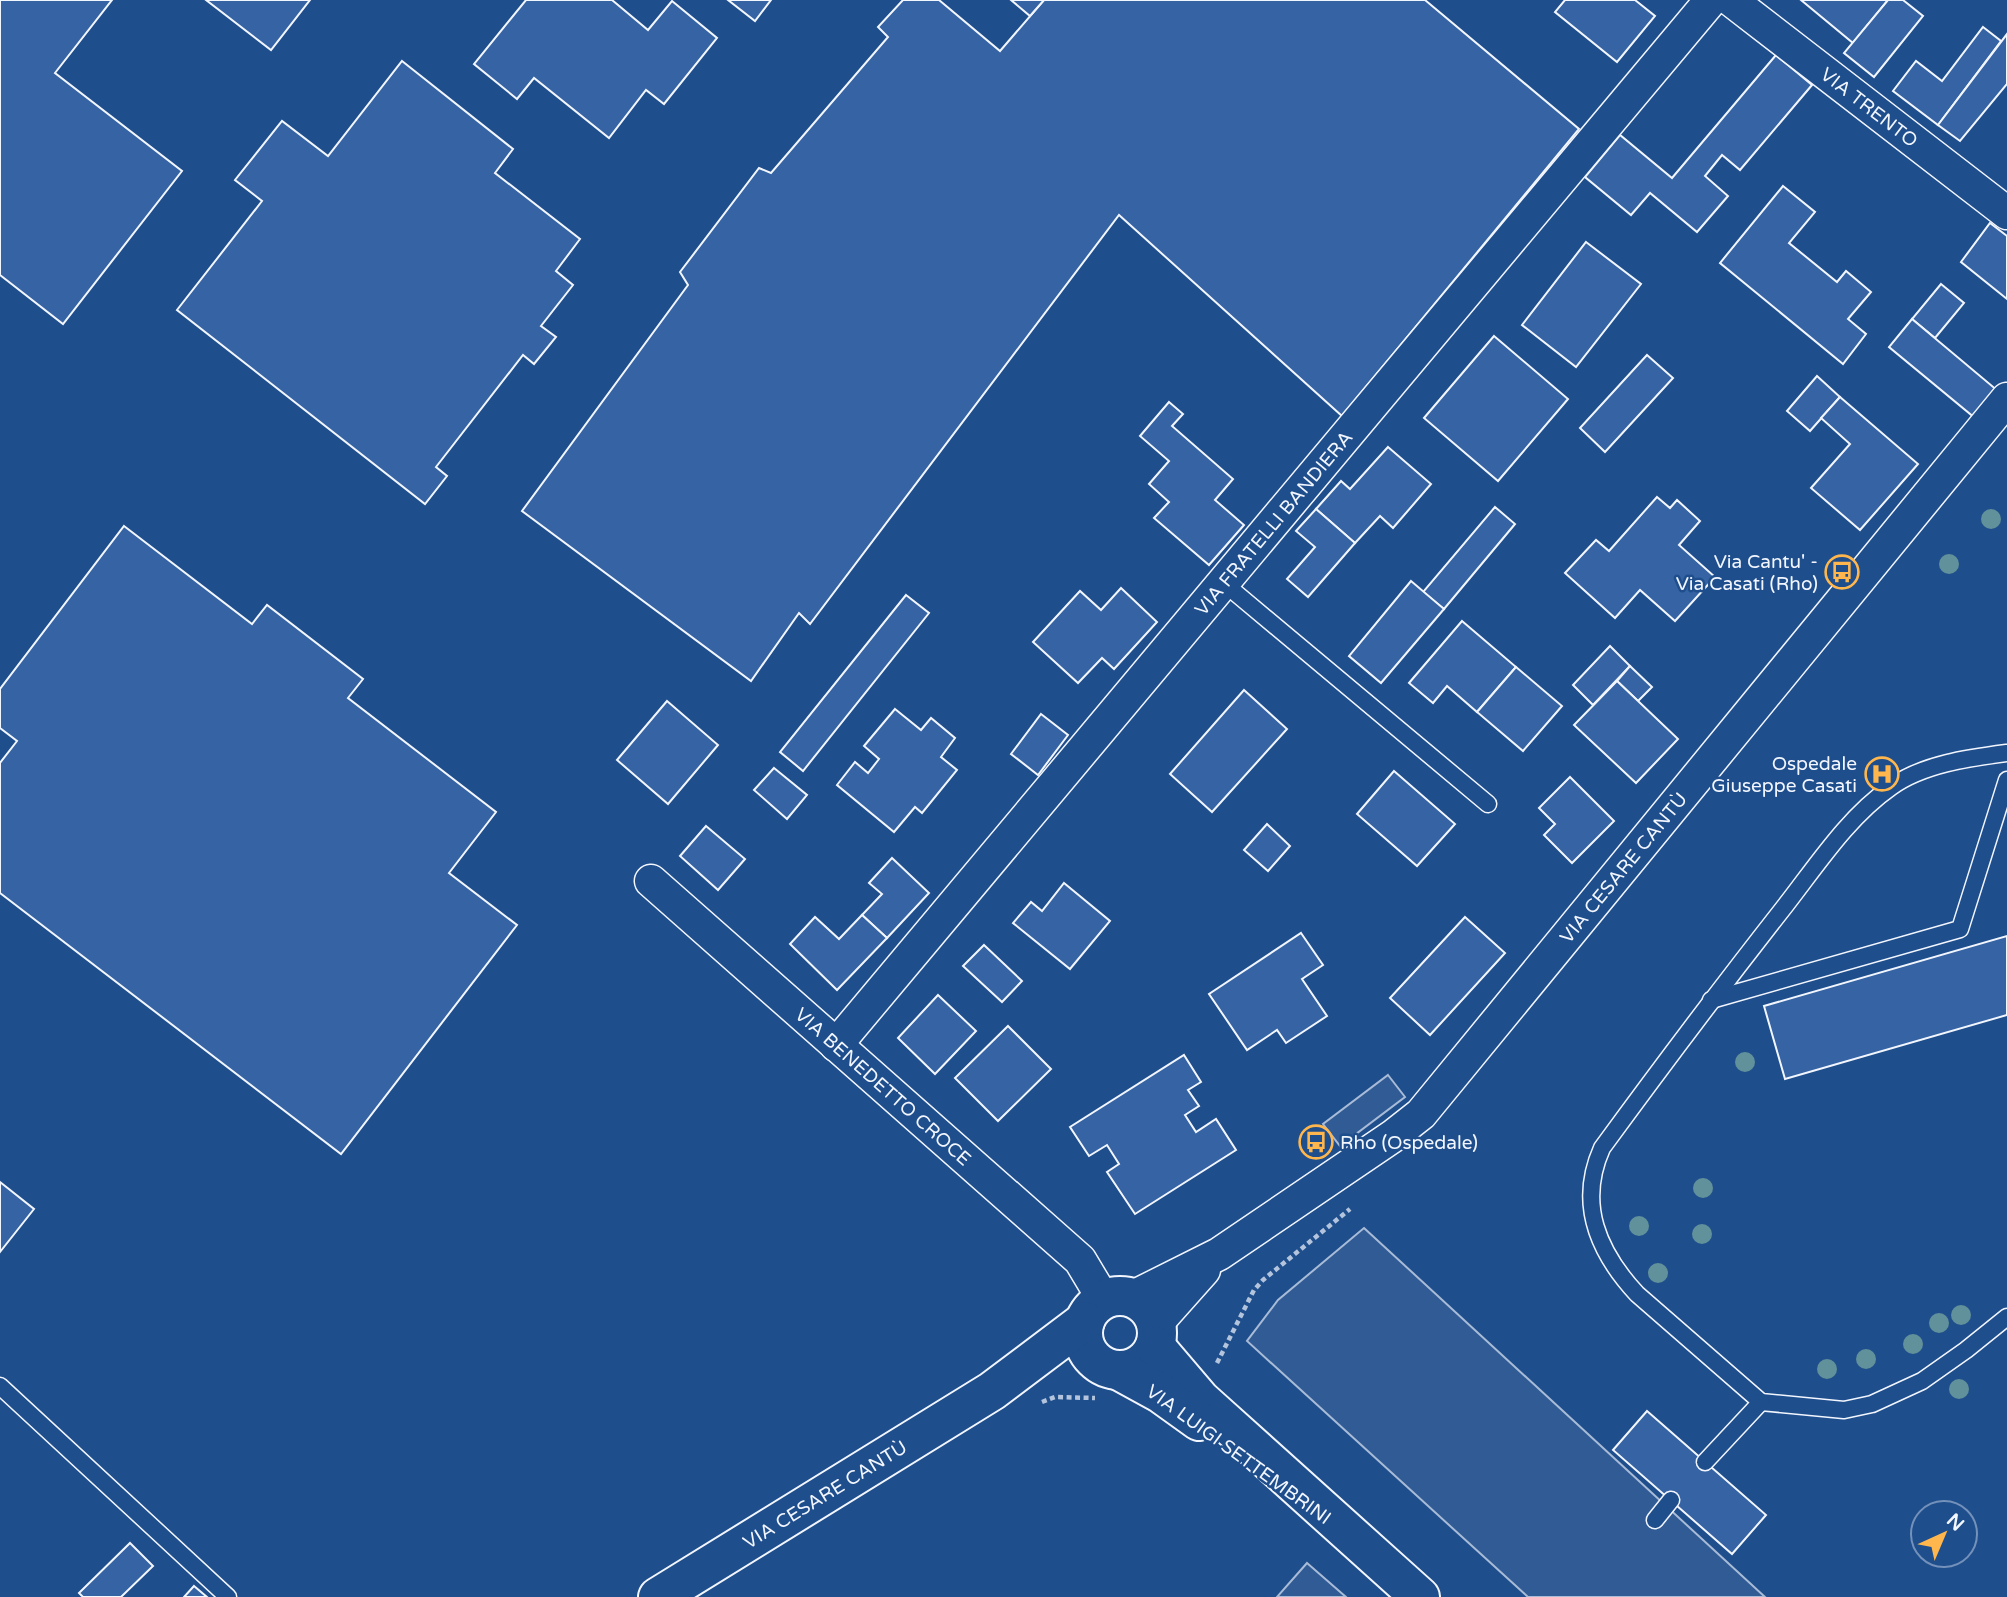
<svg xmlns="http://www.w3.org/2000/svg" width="2007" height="1597" font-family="'Varela Round',sans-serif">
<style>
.built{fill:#305b95;stroke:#a8bbd7;stroke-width:2}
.building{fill:#3563a3;stroke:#f2f6ff;stroke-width:2}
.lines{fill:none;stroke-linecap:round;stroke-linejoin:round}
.lane-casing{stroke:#f2f6ff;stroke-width:19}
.street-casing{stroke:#f2f6ff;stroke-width:35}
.secondary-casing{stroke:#f2f6ff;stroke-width:42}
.path{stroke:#b3c4dc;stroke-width:4.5;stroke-dasharray:5 3.5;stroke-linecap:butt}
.lane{stroke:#1f4e8c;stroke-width:16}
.street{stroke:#1f4e8c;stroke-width:32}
.secondary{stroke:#1f4e8c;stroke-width:38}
.tree{fill:#61919a}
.labels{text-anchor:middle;stroke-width:5;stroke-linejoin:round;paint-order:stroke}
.street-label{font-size:19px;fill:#f2f6ff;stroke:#1f4e8c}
.poi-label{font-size:19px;fill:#f2f6ff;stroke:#1f4e8c;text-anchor:end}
</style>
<rect width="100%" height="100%" fill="#1f4e8c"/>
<g class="built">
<path d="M1388,1075L1405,1097L1340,1146L1323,1124Z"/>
<path d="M1364,1228L1765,1597H1528L1247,1341L1278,1300Z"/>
<path d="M1307,1563L1346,1597H1277Z"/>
</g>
<g class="building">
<path d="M0,0H112L55,73L182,171L63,324L0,275Z"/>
<path d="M206,0H310L271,50Z"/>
<path d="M526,0H612L648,30L672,1L717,38L664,104L646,90L609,138L534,78L517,99L474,64Z"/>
<path d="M728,0H771L755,21Z"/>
<path d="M903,0H939L1000,51L1044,0H1425L1579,129L1342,416L1119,215L810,624L799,613L751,681L522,511L688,285L680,272L759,168L771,173L888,37L878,27Z"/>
<path d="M1011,0H1044L1030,16Z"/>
<path d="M1565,0H1635L1655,16L1617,62L1555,12Z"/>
<path d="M1801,0H1888L1853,43Z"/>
<path d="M1888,0H1903L1923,16L1874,77L1844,53Z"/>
<path d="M1983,27L2001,41L1938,125L1893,91L1916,61L1942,81Z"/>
<path d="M2007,34V84L1960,141L1938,125Z"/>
<path d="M1776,55L1812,85L1740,170L1722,155L1705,176L1728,196L1697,232L1650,193L1631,215L1585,177L1620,135L1672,178Z"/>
<path d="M402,61L513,149L495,173L580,239L556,271L573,285L541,326L556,337L534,364L523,355L436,467L447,476L425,504L177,310L262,201L235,180L282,121L328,156Z"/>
<path d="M1783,186L1815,212L1789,243L1837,282L1846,271L1871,292L1848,319L1866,334L1843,364L1720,263Z"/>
<path d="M1990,223L2007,236V299L1961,262Z"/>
<path d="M1586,242L1641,284L1576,367L1522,325Z"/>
<path d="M1941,284L1964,303L1935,338L1912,319Z"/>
<path d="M1912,319L1998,391L1975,418L1889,347Z"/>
<path d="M1494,336L1568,399L1498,481L1424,418Z"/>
<path d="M1647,355L1673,378L1605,452L1580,428Z"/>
<path d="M1817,376L1840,397L1810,431L1787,411Z"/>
<path d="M1840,397L1918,464L1860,530L1811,488L1850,444L1821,418Z"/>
<path d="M1169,402L1183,414L1172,426L1233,479L1215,500L1244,525L1209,565L1154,518L1169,502L1149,484L1169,461L1140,436Z"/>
<path d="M1388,447L1431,484L1393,528L1380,516L1355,543L1316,509L1341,481L1350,489Z"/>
<path d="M1657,497L1670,508L1677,500L1700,521L1679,545L1715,577L1675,621L1640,590L1615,618L1565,573L1596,540L1609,551Z"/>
<path d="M1495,507L1515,524L1444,609L1423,592Z"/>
<path d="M1316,509L1355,543L1308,597L1287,579L1315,547L1296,531Z"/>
<path d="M124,526L252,624L267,605L363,679L348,698L496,812L449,873L517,925L341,1154L0,893V763L17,741L0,728V689Z"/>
<path d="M1411,581L1444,609L1381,683L1349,656Z"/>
<path d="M1121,588L1157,622L1114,669L1102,658L1078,683L1033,642L1080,591L1101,610Z"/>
<path d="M906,595L929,613L803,771L780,752Z"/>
<path d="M1462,621L1516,667L1477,712L1447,686L1433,703L1409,683Z"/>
<path d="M1610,646L1630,666L1593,705L1573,685Z"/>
<path d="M1630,666L1652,687L1638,701L1617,681Z"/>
<path d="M1516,667L1562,706L1523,751L1477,712Z"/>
<path d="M1617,681L1678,739L1636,783L1574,725Z"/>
<path d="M1244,690L1287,729L1212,812L1170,774Z"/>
<path d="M667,701L718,745L668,804L617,760Z"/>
<path d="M895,709L921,730L931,718L955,738L941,757L957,770L922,813L915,807L894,832L837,785L855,762L868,773L879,759L864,746Z"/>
<path d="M1041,714L1068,735L1038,775L1011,754Z"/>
<path d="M774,768L807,795L787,819L754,790Z"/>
<path d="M1394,771L1455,824L1417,866L1357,814Z"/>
<path d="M1570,777L1614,821L1572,863L1544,835L1555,824L1539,808Z"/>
<path d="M1267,824L1290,846L1268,871L1244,850Z"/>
<path d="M706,826L745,859L718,890L680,856Z"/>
<path d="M892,858L929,893L887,938L862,915L882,894L869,883Z"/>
<path d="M1064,883L1110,921L1070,969L1013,923L1031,902L1042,911Z"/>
<path d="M862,915L887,938L837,990L790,944L815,917L839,939Z"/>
<path d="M1465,917L1505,953L1430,1035L1390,998Z"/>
<path d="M1301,933L1323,965L1302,979L1327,1016L1286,1043L1277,1030L1247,1050L1209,994Z"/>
<path d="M2007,936V1015L1785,1079L1764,1006Z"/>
<path d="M984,945L1022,981L1002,1002L963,966Z"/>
<path d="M938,995L976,1031L935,1074L898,1038Z"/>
<path d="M1008,1026L1051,1069L998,1121L955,1078Z"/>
<path d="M1184,1055L1201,1082L1188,1090L1199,1106L1185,1115L1196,1132L1216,1119L1236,1150L1135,1214L1107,1172L1119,1164L1107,1145L1089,1156L1070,1127Z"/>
<path d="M0,1182L34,1209L0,1252Z"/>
<path d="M1647,1411L1766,1515L1732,1554L1613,1450Z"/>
<path d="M130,1543L153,1566L121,1597H83L79,1593Z"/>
<path d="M194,1586L207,1597H184Z"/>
</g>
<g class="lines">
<defs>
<g id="lane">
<path d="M1225,584L1488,804"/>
<path d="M2007,753C1969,758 1923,764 1891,787C1848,817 1817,865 1785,906C1723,985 1662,1066 1602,1148C1577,1204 1598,1252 1637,1294L1761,1402L1844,1410L1872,1404L1922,1381L1966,1350L2007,1317"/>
<path d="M1711,1000L1960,929L2007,780"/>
<path d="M0,1386L228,1597"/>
<path d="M1705,1462L1761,1402"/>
<path d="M1655,1520L1671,1500"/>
</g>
<g id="street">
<path id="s1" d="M1731,0L2007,213"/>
<path id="s2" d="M651,881L1080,1260L1104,1300"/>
<path id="s3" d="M836,1045L1711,0"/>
<path id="s4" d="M1131,1298L1219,1254L1393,1136L1421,1114L2007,399"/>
<path d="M1156,1324L1204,1270"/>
</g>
<g id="secondary">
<circle cx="1120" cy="1333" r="37"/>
<path d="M1155,1346L1201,1400L1420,1597"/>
<path d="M1118,1370L1160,1393L1199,1421"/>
<path id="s5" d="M658,1597L992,1391L1085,1321"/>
</g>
</defs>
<use href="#lane" class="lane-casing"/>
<use href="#street" class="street-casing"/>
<use href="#secondary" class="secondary-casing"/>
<g class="path">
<path d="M1217,1363L1254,1290L1263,1280L1350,1209"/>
<path d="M1042,1402L1055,1397L1095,1398"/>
</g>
<use href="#lane" class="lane"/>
<use href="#street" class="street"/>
<use href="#secondary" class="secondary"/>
</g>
<g class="tree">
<circle cx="1991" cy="519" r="10"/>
<circle cx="1949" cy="564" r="10"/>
<circle cx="1745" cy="1062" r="10"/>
<circle cx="1703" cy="1188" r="10"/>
<circle cx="1639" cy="1226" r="10"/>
<circle cx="1702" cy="1234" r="10"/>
<circle cx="1658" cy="1273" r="10"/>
<circle cx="1961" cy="1315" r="10"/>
<circle cx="1939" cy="1323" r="10"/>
<circle cx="1913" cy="1344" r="10"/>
<circle cx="1866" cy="1359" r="10"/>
<circle cx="1827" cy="1369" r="10"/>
<circle cx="1959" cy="1389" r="10"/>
</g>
<defs>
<symbol id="bus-ring" viewBox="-11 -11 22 22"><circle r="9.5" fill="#1f4e8c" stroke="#ffb74d" stroke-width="1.5"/><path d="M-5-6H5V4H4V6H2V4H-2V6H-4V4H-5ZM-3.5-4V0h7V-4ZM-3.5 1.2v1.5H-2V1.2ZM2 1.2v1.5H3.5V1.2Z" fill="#ffb74d"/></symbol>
<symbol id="hospital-ring" viewBox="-11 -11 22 22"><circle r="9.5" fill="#1f4e8c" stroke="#ffb74d" stroke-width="1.5"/><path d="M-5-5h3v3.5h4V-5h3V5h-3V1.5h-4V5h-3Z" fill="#ffb74d"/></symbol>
</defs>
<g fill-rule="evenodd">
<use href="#bus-ring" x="1823" y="553" width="38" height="38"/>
<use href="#hospital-ring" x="1863" y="755" width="38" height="38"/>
<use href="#bus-ring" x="1297" y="1123" width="38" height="38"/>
</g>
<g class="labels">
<g class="street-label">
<text dy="7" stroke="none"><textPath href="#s1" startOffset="175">VIA TRENTO</textPath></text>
<text dy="7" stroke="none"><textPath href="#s3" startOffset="681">VIA FRATELLI BANDIERA</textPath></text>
<text dy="7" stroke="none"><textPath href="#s4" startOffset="663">VIA CESARE CANTÙ</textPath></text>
<text dy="7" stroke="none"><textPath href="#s2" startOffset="310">VIA BENEDETTO CROCE</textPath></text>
<text transform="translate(1239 1454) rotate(36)" y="7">VIA LUIGI SETTEMBRINI</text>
<text dy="7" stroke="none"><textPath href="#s5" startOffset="196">VIA CESARE CANTÙ</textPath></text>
</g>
<g class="poi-label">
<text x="1818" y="568">Via Cantu' -<tspan x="1818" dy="22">Via Casati (Rho)</tspan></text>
<text x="1857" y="770">Ospedale<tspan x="1857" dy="22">Giuseppe Casati</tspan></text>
<text x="1340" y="1149" text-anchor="start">Rho (Ospedale)</text>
</g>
</g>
<g transform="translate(1944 1534) rotate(44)"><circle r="33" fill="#1f4e8c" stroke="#7391ba" stroke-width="2"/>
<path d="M0-5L12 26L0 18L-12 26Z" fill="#ffb74d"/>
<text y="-10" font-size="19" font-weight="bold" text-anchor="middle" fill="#f2f6ff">N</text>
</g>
</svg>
